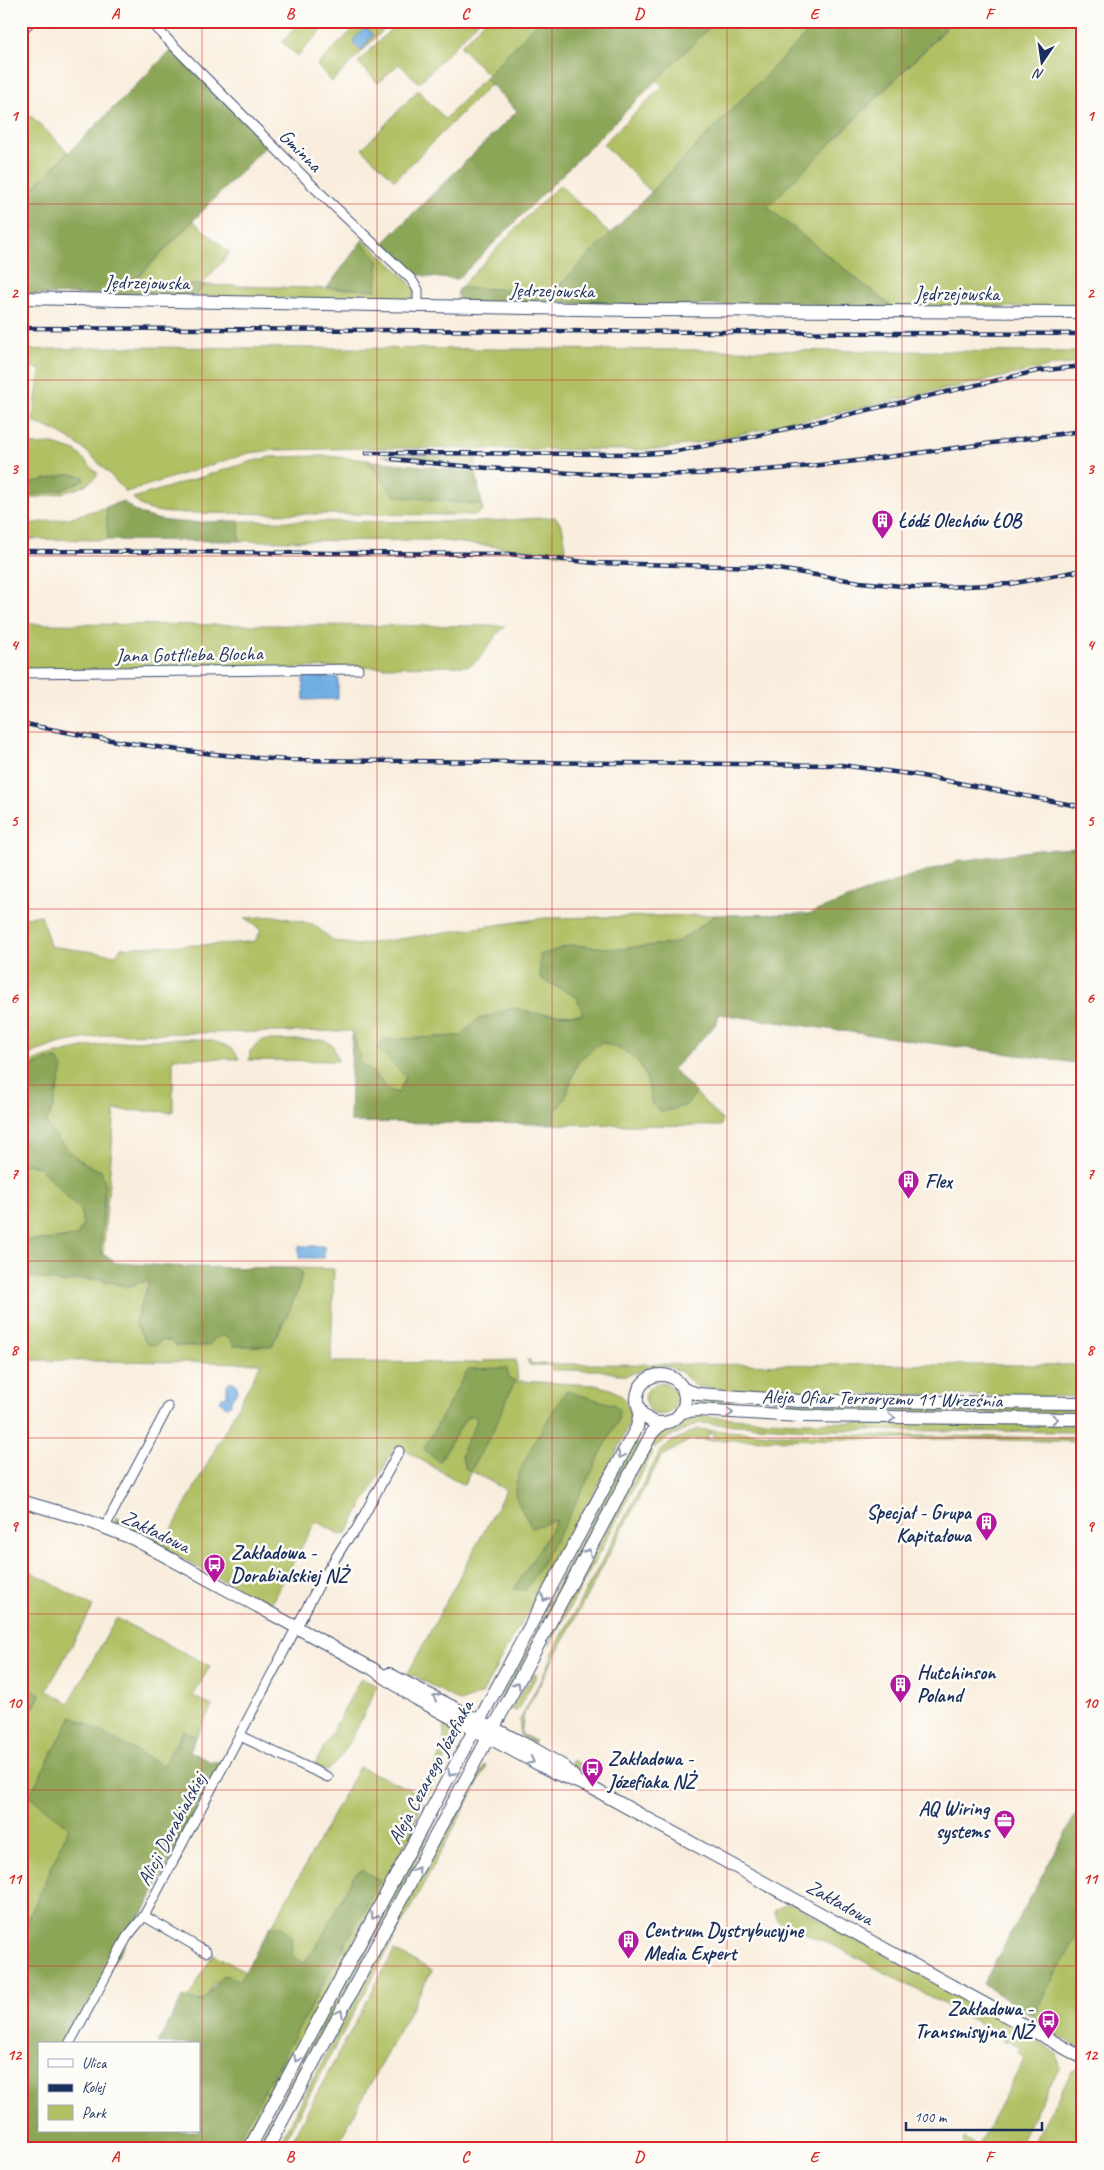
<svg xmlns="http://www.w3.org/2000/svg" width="1104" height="2170" font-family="Caveat,sans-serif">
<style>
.green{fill:#b0c063;stroke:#667860;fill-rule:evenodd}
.forest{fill:#8ca659;stroke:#546a5c}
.water{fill:#70ade2;stroke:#466ea0}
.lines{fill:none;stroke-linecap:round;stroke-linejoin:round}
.street-casing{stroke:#3c4c71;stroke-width:11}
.secondary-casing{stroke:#3c4c71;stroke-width:14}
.street{stroke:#fff;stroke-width:9}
.secondary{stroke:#fff;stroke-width:12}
.rail-casing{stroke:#1b2f5e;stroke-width:4.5}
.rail{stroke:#fdfcf7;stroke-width:2.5;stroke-dasharray:8;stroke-linecap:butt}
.oneway{stroke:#8d97ae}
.grid{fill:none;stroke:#d62828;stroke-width:1;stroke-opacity:0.55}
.labels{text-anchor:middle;stroke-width:5;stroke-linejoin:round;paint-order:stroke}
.street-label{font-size:20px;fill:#1b2f5e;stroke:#fdfcf7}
.poi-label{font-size:20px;font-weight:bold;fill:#1b2f5e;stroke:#fdfcf7;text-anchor:start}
.neatline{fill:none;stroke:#d62828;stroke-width:2}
.grid-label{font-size:16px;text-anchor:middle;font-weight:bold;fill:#d62828}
</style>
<rect width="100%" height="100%" fill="#fdfcf7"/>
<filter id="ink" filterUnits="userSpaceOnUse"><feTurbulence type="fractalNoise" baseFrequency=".02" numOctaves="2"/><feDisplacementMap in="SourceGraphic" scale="10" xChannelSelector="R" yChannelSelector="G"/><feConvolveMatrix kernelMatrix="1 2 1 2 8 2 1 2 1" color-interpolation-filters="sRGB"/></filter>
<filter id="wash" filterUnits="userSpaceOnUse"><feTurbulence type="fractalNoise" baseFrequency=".0096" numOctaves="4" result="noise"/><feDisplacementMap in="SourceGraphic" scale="20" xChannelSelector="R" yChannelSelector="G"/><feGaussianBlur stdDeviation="1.12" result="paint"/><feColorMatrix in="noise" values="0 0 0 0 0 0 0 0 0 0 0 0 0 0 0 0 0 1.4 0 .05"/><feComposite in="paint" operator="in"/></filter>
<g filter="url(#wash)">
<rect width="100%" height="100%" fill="#f9eede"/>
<g class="green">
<path d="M301,21H331L297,56L282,42Z"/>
<path d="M361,21H392L332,82L317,65Z"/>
<path d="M399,21H479L419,83L399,64L378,83L358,62Z"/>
<path d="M485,21H539L488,75L460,46Z"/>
<path d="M716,21H819L651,192L603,144L663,86L656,80Z"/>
<path d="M939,21H1083V307H892L767,207L946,29Z"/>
<path d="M485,78L491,84L395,180L362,149L418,90L445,119Z"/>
<path d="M25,110L68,152L21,200V114Z"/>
<path d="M560,185L610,234L554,291L460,288L534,209Z"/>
<path d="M193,221L230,253L201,285L132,284Z"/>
<path d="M363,239L402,274L415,290L414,301L193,296L206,285L376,290L378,259L361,242Z"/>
<path d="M118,347L1083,352V363L1057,365L713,440L661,449L635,450L368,448L277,450L249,453L126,492C97,461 77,436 35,423L33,420L40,370L21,363V350Z"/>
<path d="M53,444L76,451L98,474C86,493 42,496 21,500V445Z"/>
<path d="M326,456L367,460L395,496L482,505L483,510L476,515L171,513C157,512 142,510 133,498L253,461L271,457Z"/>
<path d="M382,456H476V465Z"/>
<path d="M106,507L108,540L21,539V525L69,518Z"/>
<path d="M555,517C566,526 564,541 566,554L434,540L239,541V521L478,522Z"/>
<path d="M21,624L506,626C490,637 486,659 468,666L21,671Z"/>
<path d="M41,915L50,946L116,955L121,948C166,944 211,947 255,941L261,930L245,918L275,916L313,924L334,941L357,945L544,918L716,915L676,943L619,949L571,945L540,978L577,997L583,1015L540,1014L512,1008L477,1020L461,1036L384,1040L378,1049L406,1077L399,1093L388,1090L374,1073L362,1064L352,1031L112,1034L61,1043L21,1057V918Z"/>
<path d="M151,1040C175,1040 228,1032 239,1059L173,1058V1112L115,1110L103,1253L100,1252C100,1225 110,1197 101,1171C76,1162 60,1144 46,1123C56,1102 56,1082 57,1059L47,1060L21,1071V1066C64,1049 106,1042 151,1040Z"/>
<path d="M262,1040H325L333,1046L338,1061L249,1060L250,1051Z"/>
<path d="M601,1042C640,1054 645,1065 652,1104L685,1106L696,1093L722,1120L721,1126L554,1124L555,1112L565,1098L578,1061Z"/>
<path d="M27,1164L39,1167L81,1211L83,1225L77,1236L50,1240H21V1166Z"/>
<path d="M292,1268L334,1269L331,1362L480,1363L483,1361L516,1360L518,1381L595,1385L611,1389L622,1396L627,1403L631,1421L623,1436L624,1437L543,1589L513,1636L482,1694L460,1702L413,1675L412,1677L407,1675L506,1490L471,1471L464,1485L396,1445L347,1533L339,1534L316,1521L270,1605L114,1523L116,1517L165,1543L261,1363L21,1360V1288L30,1276L65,1283L79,1279H100L128,1287L140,1282H150L137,1314C144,1321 154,1336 163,1340C174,1345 211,1340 222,1335L231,1340L234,1346H272C283,1322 297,1300 302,1273ZM509,1378L515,1381L471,1471C452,1450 473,1440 477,1419L472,1415L466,1418L439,1462L424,1449L443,1415Z"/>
<path d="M527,1360H530V1364L1080,1365L1083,1367V1397L767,1393L697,1387L680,1371L666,1366L652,1367L625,1376L599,1370H552L551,1365H530Z"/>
<circle cx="661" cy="1399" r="16"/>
<path d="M695,1400L1083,1408V1414L834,1412L696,1405Z"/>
<path d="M697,1416L799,1422L1083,1425V1432L833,1430L699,1423L665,1439L655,1448L652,1446L661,1433L675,1428L689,1418Z"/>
<path d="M697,1429L709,1430L707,1439H714V1434H709L710,1430L773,1434L1083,1438V1442L970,1439L690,1440L661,1457L524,1714L521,1734L535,1741L534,1743L520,1735V1720L551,1660L552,1654L660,1452L669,1443Z"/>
<path d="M634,1442L640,1445L501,1704L498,1703L530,1644L551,1597Z"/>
<path d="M649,1450L653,1452L550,1645L554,1628Z"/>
<path d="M21,1566L93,1607L47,1690L69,1703L116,1618L210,1666L193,1696L212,1706L196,1737L183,1730L163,1766L71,1716L69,1827L21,1936V1731L40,1695L21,1683Z"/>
<path d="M534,1674L537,1675L517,1711L510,1709Z"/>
<path d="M361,1678L377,1686C369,1703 344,1762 328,1769C324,1772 319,1767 315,1764Z"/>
<path d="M415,1705L448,1723L454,1743L425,1796L423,1794L420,1800L422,1802L412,1832L242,2149H232L380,1881L343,1898L321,1939L304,1963L292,1956L291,1937L247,1972L240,1980L214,1983L204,2001L188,1999L213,1954L247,1972L359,1767L421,1794L444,1749V1721Z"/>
<path d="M466,1755L468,1756L439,1809L419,1855L262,2149H254Z"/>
<path d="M572,1760L599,1774L595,1780L570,1764Z"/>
<path d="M485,1765L486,1768L476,1787L280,2149H276L421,1875L457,1816Z"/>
<path d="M793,1904L1032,2035L1031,2038L1057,2053L1059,2068L1016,2149H963L964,2138L978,2146L1025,2058L1018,2053L1021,2047L1007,2040L1005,2044L999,2034L992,2030L839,1948L778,1921L774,1914L775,1910L784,1905Z"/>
<path d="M1083,1924V2050L1030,2021Z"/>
<path d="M394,1951L432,1970L335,2149H287Z"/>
<path d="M1081,2065H1083V2087L1074,2101L1083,2106V2149H1030L1072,2071L1074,2072Z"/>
</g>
<g class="forest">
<path d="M539,21H716L458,279C414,277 412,275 379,247L517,111L485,78Z"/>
<path d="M819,21H939L946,28L767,207L892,307L460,303L457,294L460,288L554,291Z"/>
<path d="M172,49L267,145L132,283L206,285L193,296L21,294V200Z"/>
<path d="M361,242L378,259L376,290L327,288Z"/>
<path d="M367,460L476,472L482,505L395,496Z"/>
<path d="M70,474L84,477V480L65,489L21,497V485Z"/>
<path d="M123,501C150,530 202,521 239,521V541L108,540L106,507Z"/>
<path d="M1083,848V1064L719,1014L717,1023L673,1069L696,1093L685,1106L662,1112L652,1104C645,1065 640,1054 601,1042L578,1061L565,1098L555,1112L554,1124L350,1122L352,1031L362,1064L374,1073L388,1090L398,1093L406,1077L378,1049L384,1040L460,1036L477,1020L513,1008L540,1014L583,1015L577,997L540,978V955L571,945L619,949L676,943L716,915L808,914L885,885L960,861L1038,850Z"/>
<path d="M57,1059L63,1068L53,1108L46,1123C60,1144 77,1162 101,1171L105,1182L100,1252L116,1263L185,1267L292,1268L302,1272C297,1300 283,1321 272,1346H234L231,1340L222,1335L214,1339L208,1346H176L171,1341L162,1340L156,1345L147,1344L135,1323L149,1282H140L128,1287L100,1279H79L65,1283L30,1276L21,1288V1240H50L77,1236L83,1225L80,1210L39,1167L27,1164L21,1166V1071L47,1060Z"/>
<path d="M507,1368L509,1378L515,1381L492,1433L470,1471L465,1468C464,1464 462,1460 462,1456C462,1443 475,1431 477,1419L472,1415L466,1418L439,1462L424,1449L468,1369Z"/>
<path d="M566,1391L615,1405L619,1410L618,1420L564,1526L526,1590L514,1589L557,1520L532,1528C527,1518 514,1501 515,1489C517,1466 552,1413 566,1391Z"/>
<path d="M21,1683L40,1694L21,1731Z"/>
<path d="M72,1716L163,1766L184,1730L196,1737L189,1751L211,1762H221L148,1904L66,2044H39V2131H199V2044H157L183,1997L195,2001H203L223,1975L240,1980L271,1926H282L291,1937L292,1956L304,1963L321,1939L354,1875L362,1870L380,1881L232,2149H21V1936L69,1827L29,1796Z"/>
<path d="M1083,1801V1924L1032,2016L983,1984Z"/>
</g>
<g class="water">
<path d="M366,28L373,35L362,50L354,45V39Z"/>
<path d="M303,677H338V699L304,700Z"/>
<rect x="299" y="1246" width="25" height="12"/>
<path d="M231,1381L236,1384L238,1390L231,1400V1405L226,1407L220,1401L222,1397L227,1396V1384Z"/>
</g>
</g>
<g filter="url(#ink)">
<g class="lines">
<defs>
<g id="street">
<path d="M149,21L317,190L411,279L418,290V307"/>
<path d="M21,31L31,21"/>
<path d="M21,673L358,669"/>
<path d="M105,1527L168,1407"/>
<path d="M240,1736L328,1777"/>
<path d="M144,1916L206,1952"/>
<path d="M69,2044L127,1937L144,1916L320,1583L346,1541L356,1530L399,1451"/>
</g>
<g id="secondary">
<path d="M21,298L632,310L1083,312"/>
<circle cx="661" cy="1399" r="24"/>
<path d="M683,1389L698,1394L800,1401L1083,1403"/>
<path d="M681,1412L697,1410L799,1416L1083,1419"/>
<path d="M21,1501L83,1519L134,1539L373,1669L415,1698L454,1719L555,1773L592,1788L1083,2058"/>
<path d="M389,1674L534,1749L563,1766L574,1777"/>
<path d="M249,2149L637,1427L640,1411"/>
<path d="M267,2149L644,1448L652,1433L662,1423"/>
</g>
</defs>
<use href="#street" class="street-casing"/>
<use href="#secondary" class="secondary-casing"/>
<use href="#street" class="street"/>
<use href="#secondary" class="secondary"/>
<defs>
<g id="rail">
<path d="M21,328L1083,334"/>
<path d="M366,453L642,454L671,452L742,439L1037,371L1083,366"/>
<path d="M393,459C501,471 610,478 718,473C840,467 962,446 1083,431"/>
<path d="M21,551L510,554L595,563L765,567L860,582L923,588L1010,584L1083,570"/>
<path d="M21,723C110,742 199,755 289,760L841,765L917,775L1083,807"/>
</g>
</defs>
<use href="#rail" class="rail-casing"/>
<use href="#rail" class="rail"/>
</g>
<defs><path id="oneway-chevron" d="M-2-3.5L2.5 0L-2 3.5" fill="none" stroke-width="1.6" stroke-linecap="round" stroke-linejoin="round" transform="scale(1.25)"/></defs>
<g class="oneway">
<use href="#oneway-chevron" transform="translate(730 1413) rotate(4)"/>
<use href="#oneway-chevron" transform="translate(892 1418)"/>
<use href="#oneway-chevron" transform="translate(1055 1419)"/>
<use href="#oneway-chevron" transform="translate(621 1455) rotate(118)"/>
<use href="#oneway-chevron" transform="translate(588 1552) rotate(-62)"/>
<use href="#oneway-chevron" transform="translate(545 1598) rotate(118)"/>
<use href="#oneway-chevron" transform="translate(517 1685) rotate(-62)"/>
<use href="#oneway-chevron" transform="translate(436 1697) rotate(-153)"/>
<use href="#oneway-chevron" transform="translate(531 1761) rotate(28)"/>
<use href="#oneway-chevron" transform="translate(451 1773) rotate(118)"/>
<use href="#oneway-chevron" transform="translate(417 1870) rotate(-62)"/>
<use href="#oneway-chevron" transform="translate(374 1916) rotate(118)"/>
<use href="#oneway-chevron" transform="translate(340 2013) rotate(-62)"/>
<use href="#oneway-chevron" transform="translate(297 2059) rotate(118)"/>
</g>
</g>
<path class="grid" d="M202,21V2149M377,21V2149M552,21V2149M727,21V2149M902,21V2149M21,204H1083M21,380H1083M21,556H1083M21,732H1083M21,909H1083M21,1085H1083M21,1261H1083M21,1438H1083M21,1614H1083M21,1790H1083M21,1966H1083"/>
<defs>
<symbol id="building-pin" viewBox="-11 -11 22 30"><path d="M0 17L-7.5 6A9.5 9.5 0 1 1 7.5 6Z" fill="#b5179e" stroke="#fdfcf7"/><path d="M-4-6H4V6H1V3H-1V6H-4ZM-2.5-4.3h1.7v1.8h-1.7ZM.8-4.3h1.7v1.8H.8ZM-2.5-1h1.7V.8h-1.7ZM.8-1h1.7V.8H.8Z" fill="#fff"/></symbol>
<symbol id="bus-pin" viewBox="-11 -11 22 30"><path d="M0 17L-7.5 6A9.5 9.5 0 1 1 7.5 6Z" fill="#b5179e" stroke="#fdfcf7"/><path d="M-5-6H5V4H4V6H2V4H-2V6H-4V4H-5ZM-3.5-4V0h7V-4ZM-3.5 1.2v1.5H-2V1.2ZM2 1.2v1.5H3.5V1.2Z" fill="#fff"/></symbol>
<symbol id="office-pin" viewBox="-11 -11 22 30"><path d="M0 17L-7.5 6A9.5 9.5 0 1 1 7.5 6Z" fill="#b5179e" stroke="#fdfcf7"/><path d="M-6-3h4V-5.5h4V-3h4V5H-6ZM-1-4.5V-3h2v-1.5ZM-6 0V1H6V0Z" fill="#fff"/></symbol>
</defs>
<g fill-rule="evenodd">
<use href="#building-pin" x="870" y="508" width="25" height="34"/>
<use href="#building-pin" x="896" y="1168" width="25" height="34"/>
<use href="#building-pin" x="974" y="1510" width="25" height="34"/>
<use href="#bus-pin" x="202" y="1552" width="25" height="34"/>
<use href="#building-pin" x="888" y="1672" width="25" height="34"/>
<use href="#bus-pin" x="580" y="1756" width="25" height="34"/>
<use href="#office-pin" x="992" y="1808" width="25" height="34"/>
<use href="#building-pin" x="616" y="1928" width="25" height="34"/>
<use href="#bus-pin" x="1036" y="2008" width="25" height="34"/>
</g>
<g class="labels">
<g class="street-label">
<text transform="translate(301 150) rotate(45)" y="7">Gminna</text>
<text transform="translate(147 282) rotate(1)" y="7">Jędrzejowska</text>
<text transform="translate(552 290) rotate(1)" y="7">Jędrzejowska</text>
<text x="957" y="300">Jędrzejowska</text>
<text transform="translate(189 654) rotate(-1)" y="7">Jana Gottlieba Blocha</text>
<text transform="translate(882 1398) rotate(1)" y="7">Aleja Ofiar Terroryzmu 11 Września</text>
<text transform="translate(156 1531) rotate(26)" y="7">Zakładowa</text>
<text transform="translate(430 1772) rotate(-62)" y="7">Aleja Cezarego Józefiaka</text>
<text transform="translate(171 1829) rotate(-62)" y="7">Alicji Dorabialskiej</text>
<text transform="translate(840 1902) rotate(29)" y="7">Zakładowa</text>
</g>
<g class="poi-label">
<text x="898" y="527">Łódź Olechów ŁOB</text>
<text x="925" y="1188">Flex</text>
<text x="971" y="1519" text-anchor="end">Specjał - Grupa<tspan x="971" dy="23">Kapitałowa</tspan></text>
<text x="231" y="1559">Zakładowa -<tspan x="231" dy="23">Dorabialskiej NŻ</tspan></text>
<text x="917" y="1679">Hutchinson<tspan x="917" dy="23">Poland</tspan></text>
<text x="608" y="1765">Zakładowa -<tspan x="608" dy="23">Józefiaka NŻ</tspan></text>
<text x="989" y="1815" text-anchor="end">AQ Wiring<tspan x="989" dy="23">systems</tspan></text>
<text x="644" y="1937">Centrum Dystrybucyjne<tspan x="644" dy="23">Media Expert</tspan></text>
<text x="1033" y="2015" text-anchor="end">Zakładowa -<tspan x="1033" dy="23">Transmisyjna NŻ</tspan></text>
</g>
</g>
<rect width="1104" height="2170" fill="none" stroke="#fdfcf7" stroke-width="55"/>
<rect x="38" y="2042" width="162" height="90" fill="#fdfcf7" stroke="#a3aaba"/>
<rect x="48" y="2059" width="25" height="8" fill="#ffffff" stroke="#a3aaba"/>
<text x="82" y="2068" font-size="15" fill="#1b2f5e">Ulica</text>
<rect x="48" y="2084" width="25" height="8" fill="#1b2f5e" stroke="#a3aaba"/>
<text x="82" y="2092" font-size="15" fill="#1b2f5e">Kolej</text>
<rect x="48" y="2105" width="25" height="15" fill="#b0c063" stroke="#a3aaba"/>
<text x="82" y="2118" font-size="15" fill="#1b2f5e">Park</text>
<g transform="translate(1042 62) rotate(193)" stroke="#fdfcf7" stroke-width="4" paint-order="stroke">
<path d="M0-4L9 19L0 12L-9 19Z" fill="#1b2f5e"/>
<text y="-8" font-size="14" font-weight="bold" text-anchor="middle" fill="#1b2f5e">N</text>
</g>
<path d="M906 2122v8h136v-8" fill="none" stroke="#1b2f5e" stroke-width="2.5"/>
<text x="914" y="2122" font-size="15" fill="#1b2f5e" stroke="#fdfcf7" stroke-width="4" paint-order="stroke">100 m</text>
<rect x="28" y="28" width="1048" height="2114" class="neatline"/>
<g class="grid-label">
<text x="115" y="19">A</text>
<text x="290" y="19">B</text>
<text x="465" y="19">C</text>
<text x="639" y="19">D</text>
<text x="814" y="19">E</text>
<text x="989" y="19">F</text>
<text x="14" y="121">1</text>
<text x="1090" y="121">1</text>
<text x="14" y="298">2</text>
<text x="1090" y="298">2</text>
<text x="14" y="474">3</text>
<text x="1090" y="474">3</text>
<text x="14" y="650">4</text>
<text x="1090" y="650">4</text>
<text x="14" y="826">5</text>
<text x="1090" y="826">5</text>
<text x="14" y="1003">6</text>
<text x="1090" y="1003">6</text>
<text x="14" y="1179">7</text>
<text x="1090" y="1179">7</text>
<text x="14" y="1355">8</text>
<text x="1090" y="1355">8</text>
<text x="14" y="1531">9</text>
<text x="1090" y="1531">9</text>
<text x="14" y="1708">10</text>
<text x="1090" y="1708">10</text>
<text x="14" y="1884">11</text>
<text x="1090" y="1884">11</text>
<text x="14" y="2060">12</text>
<text x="1090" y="2060">12</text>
<text x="115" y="2162">A</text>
<text x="290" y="2162">B</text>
<text x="465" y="2162">C</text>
<text x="639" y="2162">D</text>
<text x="814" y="2162">E</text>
<text x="989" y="2162">F</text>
</g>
</svg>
